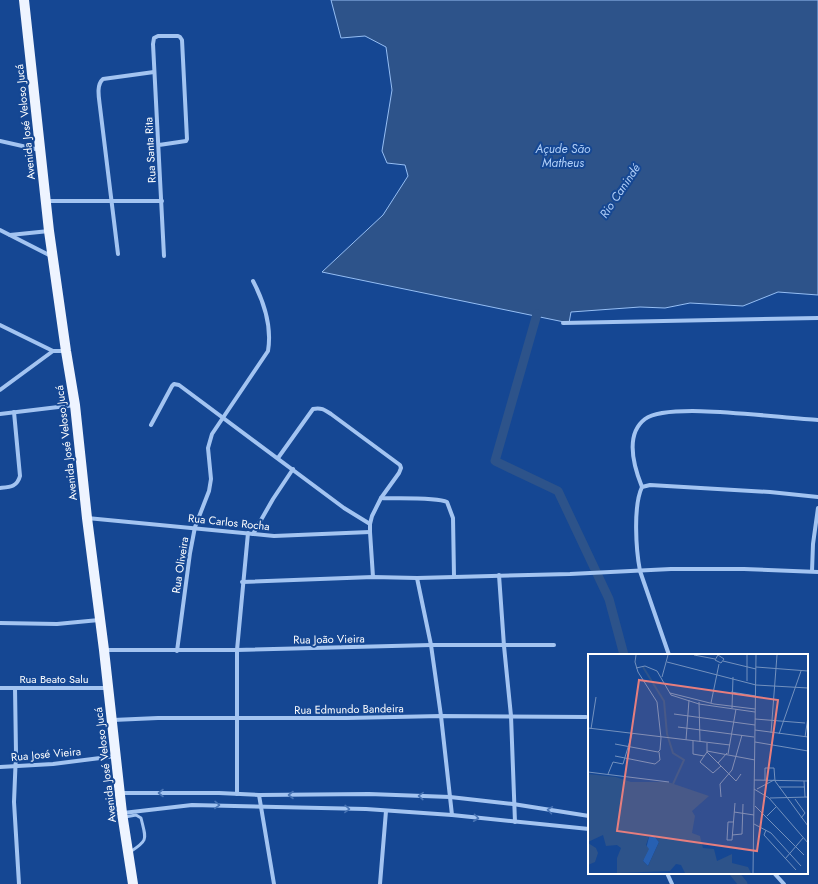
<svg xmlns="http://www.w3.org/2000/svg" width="818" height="884" font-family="Jost,sans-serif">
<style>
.water{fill:#2d538a;stroke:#95bef4}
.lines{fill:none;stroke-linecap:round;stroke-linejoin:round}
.canal{stroke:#2d538a;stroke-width:9}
.lane{stroke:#a3c4f1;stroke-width:3}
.street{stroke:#a3c4f1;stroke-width:4}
.primary{stroke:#eef4ff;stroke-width:10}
.oneway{stroke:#4773b4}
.labels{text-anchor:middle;stroke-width:4;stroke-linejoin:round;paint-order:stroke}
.street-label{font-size:11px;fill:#fff;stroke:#154793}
.water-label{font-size:12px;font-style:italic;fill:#afcef8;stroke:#154793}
.inset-river{fill:none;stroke:#2d538a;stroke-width:2}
.inset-road{fill:none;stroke:#7391be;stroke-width:1}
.view{fill:#e67e7e;fill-opacity:0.15;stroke:#e67e7e;stroke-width:2}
.inset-edge{fill:none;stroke:#fff;stroke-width:2}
</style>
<rect width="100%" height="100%" fill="#154793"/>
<path class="water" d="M331,0H818V295L778,292L743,306L690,303L665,308L640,307L571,312L569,323L322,272L383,215L408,176L405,165L387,163L382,151L392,90L386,47L365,36L341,38Z"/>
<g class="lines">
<g class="canal">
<path d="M537,314L495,461L558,491L609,599L624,655"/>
<path d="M734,873L743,884"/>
</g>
<path class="lane" d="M125,817L136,815L141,818C146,839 149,840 130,852"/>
<g class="street">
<path d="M0,141L40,150"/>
<path d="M159,145L186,141L187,139L182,40L180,37L178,36H158L154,38L153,44L164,256"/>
<path d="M46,201H162"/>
<path d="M0,230L51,256"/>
<path d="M10,235L49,231"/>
<path d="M118,254L100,107C99,98 96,85 103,79L154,72"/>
<path d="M563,323L818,318"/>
<path d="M0,325L53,351H66"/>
<path d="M0,390L53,351"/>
<path d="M0,414L75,405"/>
<path d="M151,425L172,386L174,384L179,385L344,508L370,524"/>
<path d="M278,458L313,409C321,407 325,410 331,414L400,465L401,468L399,473L381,498L372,516L370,524V532L373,577"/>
<path d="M642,487C634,467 624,435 645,419C669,401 784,419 818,420"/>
<path d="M0,488C10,487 17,487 20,476L14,412"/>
<path d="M381,498C395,499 436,497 447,502L453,518L454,576"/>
<path d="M87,518L274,536L370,532"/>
<path d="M253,534L273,499L293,469"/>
<path d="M812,571L813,544L818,508"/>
<path d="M499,575L504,646L511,716L515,822"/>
<path d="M417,578L431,645L441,716L452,815"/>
<path d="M242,582L373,577L417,578L570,574L671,569H744L818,572"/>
<path d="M0,623L57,624L99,620"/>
<path d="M104,650H237L431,645H554"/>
<path d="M177,651L190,553L195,527L209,491L211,479L208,448L212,434L268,351C272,327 264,302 253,281"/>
<path d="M669,655L640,571C636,550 633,506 642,487L650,485L770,492L818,497"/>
<path d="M0,688H107"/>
<path d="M15,688L16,753L14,802L19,884"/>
<path d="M113,720L158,718H347L441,716L586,717"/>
<path d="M0,767L53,764L116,756"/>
<path d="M121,793H219L259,795L369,794L450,797L513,804L589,816"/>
<path d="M237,794V650L248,533"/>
<path d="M259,795L274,884"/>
<path d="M123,813L192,805L366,809L452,815L589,829"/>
<path d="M667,873L672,884"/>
<path d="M774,873L784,884"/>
<path d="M380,884L386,811"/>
</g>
<path class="primary" d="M24,0L49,231L66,351L75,405L87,518L104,650L122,813L133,884"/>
</g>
<defs><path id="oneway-chevron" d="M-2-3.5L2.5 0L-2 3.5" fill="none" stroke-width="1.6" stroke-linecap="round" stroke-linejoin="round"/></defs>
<g class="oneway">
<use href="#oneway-chevron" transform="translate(161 793) rotate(180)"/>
<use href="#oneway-chevron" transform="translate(291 795) rotate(-180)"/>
<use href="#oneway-chevron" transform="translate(421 796) rotate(-178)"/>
<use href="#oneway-chevron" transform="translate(217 805) rotate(1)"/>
<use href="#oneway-chevron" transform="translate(347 809) rotate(2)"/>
<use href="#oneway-chevron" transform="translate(550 810) rotate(-172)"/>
<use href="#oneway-chevron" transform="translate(476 818) rotate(7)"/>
</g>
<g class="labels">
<g class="street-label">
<text transform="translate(25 122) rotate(-96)" y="4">Avenida José Veloso Jucá</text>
<text transform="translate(150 150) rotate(-93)" y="4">Rua Santa Rita</text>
<text transform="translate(66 443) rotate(-97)" y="4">Avenida José Veloso Jucá</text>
<text transform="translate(229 522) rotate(6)" y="4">Rua Carlos Rocha</text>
<text transform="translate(180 565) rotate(-81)" y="4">Rua Oliveira</text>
<text transform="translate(329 639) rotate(-1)" y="4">Rua João Vieira</text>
<text x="54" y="683">Rua Beato Salu</text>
<text transform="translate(349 709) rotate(-1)" y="4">Rua Edmundo Bandeira</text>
<text transform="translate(46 754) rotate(-5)" y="4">Rua José Vieira</text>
<text transform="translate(105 765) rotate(-97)" y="4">Avenida José Veloso Jucá</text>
</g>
<g class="water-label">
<text x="563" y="153">Açude São<tspan x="563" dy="14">Matheus</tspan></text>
<text transform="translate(620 191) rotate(-56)" y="4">Rio Canindé</text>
</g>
</g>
<g transform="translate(588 654)">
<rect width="220" height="220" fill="#154793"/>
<path d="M61,183H67L71,188L60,212L55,207Z" fill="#2760b2"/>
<path d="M0,120L28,123L43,128H80L121,142L104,157L107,162L104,179L112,182L115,194L126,195L129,207L144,200V209L160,213L163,219H97L93,211L88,210L82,217L29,219V204L33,194L29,191L18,192L15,181L0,188ZM61,182L67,183L71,188L60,212L55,207L61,195L58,191ZM0,189L8,194L10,199L7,208L0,211Z" fill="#2d538a" fill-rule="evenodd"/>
<path class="inset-river" d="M55,13L76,47L79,80L85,99L96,106L85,130"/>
<path class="inset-road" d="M106,1L127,5M130,1L127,6L133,9L136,5L130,1M135,7L168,15M79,8L168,31L220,34M168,13L220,17M48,14L57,12L69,17L83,41L111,50L167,58M74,23L80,1M159,27V1M143,38L168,42M82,39L126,50L167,55M111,48L112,88M123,49L131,10M144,54L145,23M86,60L167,71M167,65L217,69M90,73L166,83M0,74L142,91M3,75L8,43M167,76L220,83M183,79L189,1M191,80L213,17M217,83L220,63M98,86L101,46M105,87V100L116,102M167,88L220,97M119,89V98L112,108L125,119L133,112M27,90L70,98L72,96L73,84L69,48L50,18L47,8L48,1M119,97L167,106M119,98L148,127L153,120M140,100L148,55M27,102L67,110L72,106L71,98M130,109L139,99M0,118L81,128M20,120L25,108L35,110L44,80M166,126L220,127M177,126V114H186L187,127L220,172M216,127L217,143M191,133H217M166,135L181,144L220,189M169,135L186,126M133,143L132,130L144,116L154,81M182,144L220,143M207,145L217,159L213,164M167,152L216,201M146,158L166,161M179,162L188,153M145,168H140L139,186H144L147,149M166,170L183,179L213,212M178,176L176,181L208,216M144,181L154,180L155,150M197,205L215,184M165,219L168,1"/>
<path class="view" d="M51,26L190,46L169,197L29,177Z"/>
<rect width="220" height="220" class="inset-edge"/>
</g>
</svg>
